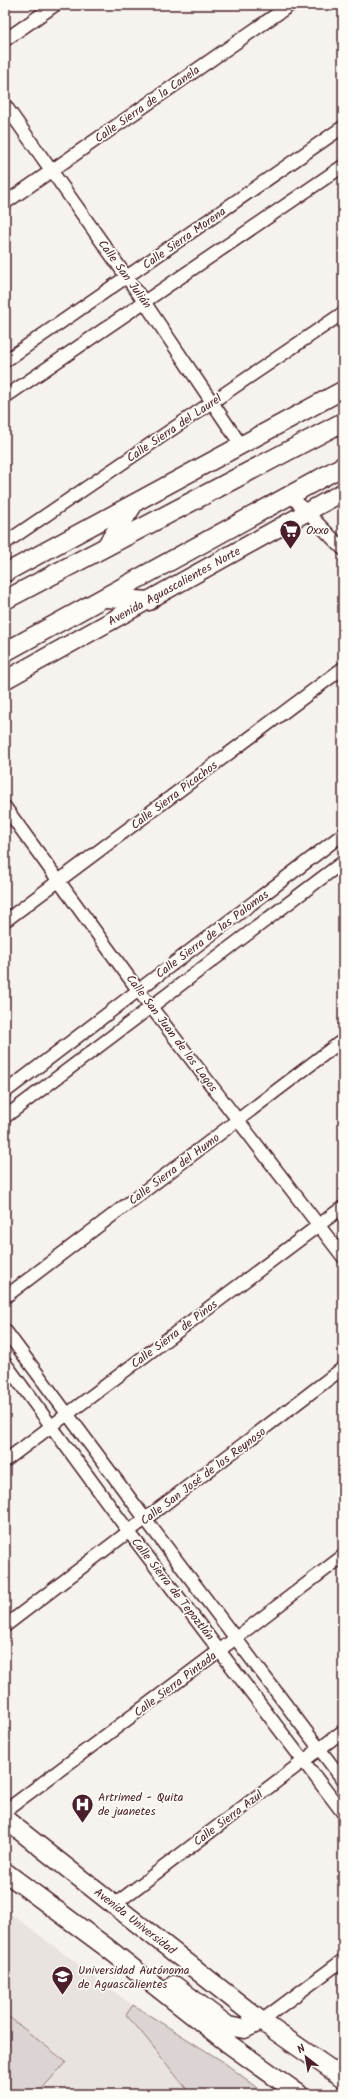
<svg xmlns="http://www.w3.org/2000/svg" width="348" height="2099" font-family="Kalam,sans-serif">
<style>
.built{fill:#e9e3e0}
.green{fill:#dcd4d2;stroke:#937a7e}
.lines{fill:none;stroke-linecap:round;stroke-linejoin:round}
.street-casing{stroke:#4a1f2b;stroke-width:15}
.secondary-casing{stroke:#4a1f2b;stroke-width:20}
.primary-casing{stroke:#4a1f2b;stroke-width:21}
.street{stroke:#fdfcf7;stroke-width:12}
.secondary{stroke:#fdfcf7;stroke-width:17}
.primary{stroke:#fdfcf7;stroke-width:18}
.labels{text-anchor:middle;stroke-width:3.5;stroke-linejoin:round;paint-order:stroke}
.street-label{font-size:12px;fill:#4a1f2b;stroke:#fdfcf7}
.poi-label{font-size:12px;fill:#4a1f2b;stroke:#fdfcf7;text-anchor:start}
</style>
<rect width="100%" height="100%" fill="#f6f3ef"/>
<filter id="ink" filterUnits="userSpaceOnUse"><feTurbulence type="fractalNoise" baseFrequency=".025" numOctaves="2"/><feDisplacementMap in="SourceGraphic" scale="8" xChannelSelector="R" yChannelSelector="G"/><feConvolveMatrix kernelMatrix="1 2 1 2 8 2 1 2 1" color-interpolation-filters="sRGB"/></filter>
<g filter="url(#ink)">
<path class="built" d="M5,1909L128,2002L222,2061L266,2094H5Z"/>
<g class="green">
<path d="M133,2005L222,2061L266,2094H191C168,2068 150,2040 126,2015Z"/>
<path d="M9,2017L66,2062L37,2094H5V2047H9L6,2019Z"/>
</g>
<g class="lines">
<defs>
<g id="street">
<path d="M5,40L55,5"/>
<path d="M5,105L145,303L241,445"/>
<path d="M5,203L290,5"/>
<path d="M5,361L343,127"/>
<path d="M5,397L343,166"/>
<path d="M291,496L343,549"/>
<path d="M5,543L343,313"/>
<path d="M5,807L138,990L343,1257"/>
<path d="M5,921L343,668"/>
<path d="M5,1092L343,834"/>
<path d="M5,1117L343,862"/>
<path d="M5,1297L343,1040"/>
<path d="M5,1330L146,1520L343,1780"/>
<path d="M5,1363L129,1532L343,1813"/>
<path d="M5,1461L343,1207"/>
<path d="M5,1626L343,1368"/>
<path d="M5,1811L220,1650L343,1556"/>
<path d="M114,1905L343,1731"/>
<path d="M261,2021L343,1960"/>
</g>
<g id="secondary">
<path d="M5,573L343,390"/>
<path d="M5,680L343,492"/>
</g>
<g id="primary">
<path d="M107,545L133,505"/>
<path d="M106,598L149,601"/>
<path d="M5,600L343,422"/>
<path d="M5,652L343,466"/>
<path d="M5,1819L261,2021L343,2078"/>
<path d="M5,1872L106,1947L229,2044L299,2094"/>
<path d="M174,1985L228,2026L244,2029L261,2021"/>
</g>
</defs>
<use href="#street" class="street-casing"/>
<use href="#secondary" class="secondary-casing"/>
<use href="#primary" class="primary-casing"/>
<use href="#street" class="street"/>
<use href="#secondary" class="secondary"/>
<use href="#primary" class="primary"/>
</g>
</g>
<defs>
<symbol id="supermarket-pin" viewBox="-11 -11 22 30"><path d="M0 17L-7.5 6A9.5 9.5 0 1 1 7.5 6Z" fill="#4a1f2b" stroke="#fdfcf7"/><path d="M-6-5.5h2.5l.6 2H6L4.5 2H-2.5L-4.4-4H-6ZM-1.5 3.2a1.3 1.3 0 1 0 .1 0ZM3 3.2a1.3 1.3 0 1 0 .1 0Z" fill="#fff"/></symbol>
<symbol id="hospital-pin" viewBox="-11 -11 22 30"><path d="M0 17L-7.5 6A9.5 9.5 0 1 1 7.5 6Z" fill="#4a1f2b" stroke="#fdfcf7"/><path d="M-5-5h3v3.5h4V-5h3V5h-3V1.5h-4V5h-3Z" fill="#fff"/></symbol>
<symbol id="university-pin" viewBox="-11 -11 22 30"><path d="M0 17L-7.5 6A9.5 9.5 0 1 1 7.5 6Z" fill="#4a1f2b" stroke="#fdfcf7"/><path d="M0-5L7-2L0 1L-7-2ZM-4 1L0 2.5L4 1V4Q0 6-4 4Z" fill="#fff"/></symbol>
</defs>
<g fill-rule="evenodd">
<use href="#supermarket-pin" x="278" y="518" width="25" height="34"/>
<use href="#hospital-pin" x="70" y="1792" width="25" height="34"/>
<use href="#university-pin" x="50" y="1964" width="25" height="34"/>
</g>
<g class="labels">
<g class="street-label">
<text transform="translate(147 104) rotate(-35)" y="4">Calle Sierra de la Canela</text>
<text transform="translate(184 238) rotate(-35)" y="4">Calle Sierra Morena</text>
<text transform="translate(125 274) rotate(54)" y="4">Calle San Julián</text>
<text transform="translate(174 428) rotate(-34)" y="4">Calle Sierra del Laurel</text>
<text transform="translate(174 586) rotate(-29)" y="4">Avenida Aguascalientes Norte</text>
<text transform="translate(174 795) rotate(-37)" y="4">Calle Sierra Picachos</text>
<text transform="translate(212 934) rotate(-37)" y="4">Calle Sierra de las Palomas</text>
<text transform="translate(172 1033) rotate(53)" y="4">Calle San Juan de los Lagos</text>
<text transform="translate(174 1169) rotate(-37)" y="4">Calle Sierra del Humo</text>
<text transform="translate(174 1334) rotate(-37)" y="4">Calle Sierra de Pinos</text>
<text transform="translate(203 1476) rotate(-37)" y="4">Calle San José de los Reynoso</text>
<text transform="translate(173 1589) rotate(52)" y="4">Calle Sierra de Tepoztlán</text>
<text transform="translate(175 1684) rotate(-37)" y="4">Calle Sierra Pintada</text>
<text transform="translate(228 1818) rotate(-37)" y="4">Calle Sierra Azul</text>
<text transform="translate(135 1921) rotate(38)" y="4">Avenida Universidad</text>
</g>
<g class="poi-label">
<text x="306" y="534">Oxxo</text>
<text x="98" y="1801">Artrimed - Quita<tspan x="98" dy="14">de juanetes</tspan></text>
<text x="78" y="1974">Universidad Autónoma<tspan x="78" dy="14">de Aguascalientes</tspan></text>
</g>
</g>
<rect width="348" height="2099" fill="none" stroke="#fdfcf7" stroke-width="20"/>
<rect x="10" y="10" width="328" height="2079" fill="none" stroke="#4a1f2b" stroke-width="1.5" filter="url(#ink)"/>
<g transform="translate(306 2057) rotate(329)" stroke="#fdfcf7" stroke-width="3" paint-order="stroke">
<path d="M0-3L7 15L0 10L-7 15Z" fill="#4a1f2b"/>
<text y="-6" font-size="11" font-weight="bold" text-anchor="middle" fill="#4a1f2b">N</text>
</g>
</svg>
